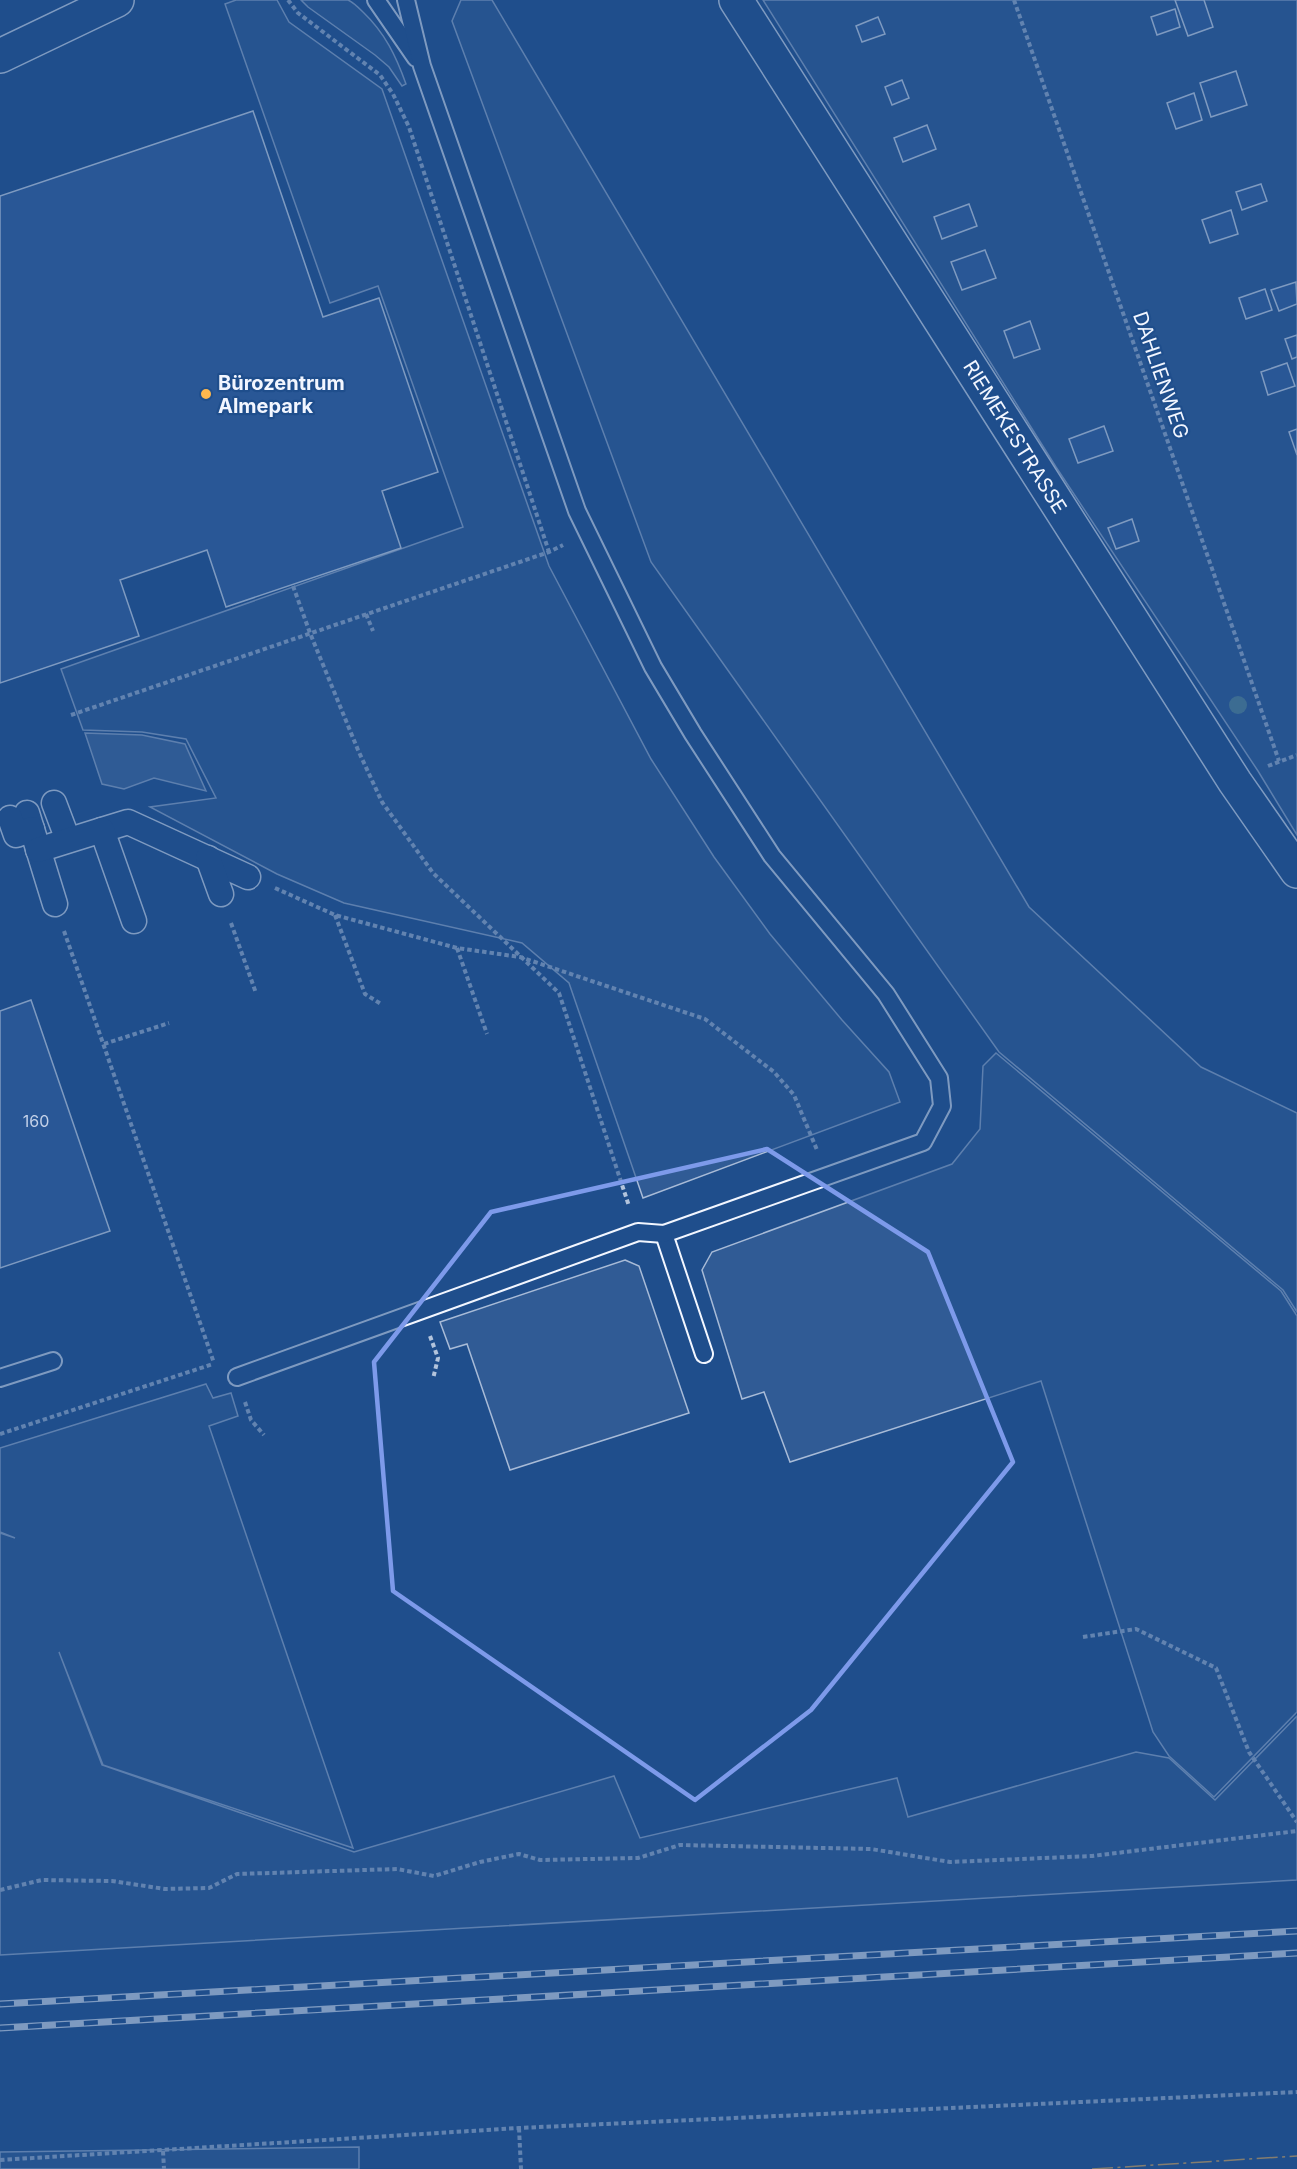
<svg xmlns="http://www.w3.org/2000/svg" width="1297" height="2169" font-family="Inter,sans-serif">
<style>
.green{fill:#305b95;stroke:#a8bbd7;stroke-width:1.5}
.water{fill:#446ba0;stroke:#a8bbd7;stroke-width:1.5}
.building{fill:#3563a3;stroke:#f2f6ff;stroke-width:1.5}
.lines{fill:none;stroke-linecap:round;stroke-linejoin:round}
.service-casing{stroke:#f2f6ff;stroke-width:20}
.pedestrian-casing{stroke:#f2f6ff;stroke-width:27}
.minor-casing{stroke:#f2f6ff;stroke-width:36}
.path{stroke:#b3c4dc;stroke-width:4;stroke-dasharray:4.5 3;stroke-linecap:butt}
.service{stroke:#1f4e8c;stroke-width:16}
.pedestrian{stroke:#1f4e8c;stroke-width:24}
.minor{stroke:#1f4e8c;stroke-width:33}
.rail-casing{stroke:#f2f6ff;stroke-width:7}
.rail{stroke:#1f4e8c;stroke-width:4.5;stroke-dasharray:14;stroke-linecap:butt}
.power{stroke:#ffb74d;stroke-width:1.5;stroke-dasharray:21 4.5 3 4.5;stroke-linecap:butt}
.tree{fill:#61919a}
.marked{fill:none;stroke:#7d9aea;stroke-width:4.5;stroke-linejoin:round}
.poi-dot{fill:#ffb74d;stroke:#1f4e8c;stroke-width:2}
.labels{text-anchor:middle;stroke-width:4.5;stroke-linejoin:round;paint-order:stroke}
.number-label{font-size:16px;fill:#c3d1e8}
.street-label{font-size:20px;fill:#f2f6ff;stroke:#1f4e8c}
.poi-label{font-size:20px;font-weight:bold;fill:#f2f6ff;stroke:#1f4e8c;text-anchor:start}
</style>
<rect width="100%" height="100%" fill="#1f4e8c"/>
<g class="green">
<path d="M236,0H277L289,22L382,89L549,566L651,759L714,857L770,934L842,1020L889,1072L900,1102L643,1198L569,983L522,943L344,903L277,874L150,807L216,798L186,739L142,732L83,730L61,669L463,527L378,286L330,303L225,4Z"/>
<path d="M301,0C311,0 340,0 348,0C353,2 359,8 363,12C385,33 396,56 406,84L402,86L389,67L375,55L308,7Z"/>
<path d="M461,0H492L1029,907L1201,1067L1297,1113V1312L1283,1290L999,1052L651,562L452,21Z"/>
<path d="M763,0H1297V835L1258,771L1056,467Z"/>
<path d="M996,1053L1281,1291L1297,1316V1712L1214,1797L1169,1756L1153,1732L1041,1381L790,1462L764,1392L742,1399L702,1270L712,1252L952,1164L980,1129L983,1066Z"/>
<path d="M625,1260L639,1266L689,1413L510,1470L467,1344L450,1349L440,1322Z"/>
<path d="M206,1384L213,1398L231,1393L238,1416L209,1426L353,1848L103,1765L59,1652L102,1765L354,1852L614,1776L640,1838L897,1778L908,1817L1136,1752L1169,1758L1215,1800L1297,1716V1880L0,1955V1533L15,1538L0,1532V1448Z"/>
<path d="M359,2147V2169H0V2152Z"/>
</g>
<path class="water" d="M85,733L142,735L185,744L206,791L154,778L124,789L102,784Z"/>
<g class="building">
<path d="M1175,0H1204L1213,27L1188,36Z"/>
<path d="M1175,9L1180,27L1157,35L1151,17Z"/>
<path d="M878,17L885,34L862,42L856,26Z"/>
<path d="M1236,71L1247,105L1211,117L1200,83Z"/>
<path d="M902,80L909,98L892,105L885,87Z"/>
<path d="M1194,93L1202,120L1176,129L1167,103Z"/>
<path d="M253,111L323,317L379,298L438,472L382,491L401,548L226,607L207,550L120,580L139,636L0,683V196Z"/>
<path d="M927,125L936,149L903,162L894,138Z"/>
<path d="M1261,184L1267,201L1242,210L1236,192Z"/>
<path d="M969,204L977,226L942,239L934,217Z"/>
<path d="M1231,210L1238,234L1210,243L1202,220Z"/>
<path d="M985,250L996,278L962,290L951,262Z"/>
<path d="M1296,282L1297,304L1279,311L1271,290Z"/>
<path d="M1265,289L1272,310L1246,319L1239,298Z"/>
<path d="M1030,321L1040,349L1014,358L1004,331Z"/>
<path d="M1297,335V357L1292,359L1285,339Z"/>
<path d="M1287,363L1295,386L1268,395L1261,372Z"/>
<path d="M1104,426L1113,451L1078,463L1069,439Z"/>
<path d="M1297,429V455L1289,432Z"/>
<path d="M1132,519L1139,541L1116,549L1108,528Z"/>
<path d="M31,1000L110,1231L0,1268V1011Z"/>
</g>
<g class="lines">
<defs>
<g id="service">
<path d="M376,0L416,58"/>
<path d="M406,0L422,66L577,511L653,667L693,734L772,856L886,994L939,1078L942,1106L923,1142L664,1234L704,1354"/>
<path d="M237,1377L638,1232L664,1234"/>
<path d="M0,1378L53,1361"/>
</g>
<g id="pedestrian">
<path d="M54,803L68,840"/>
<path d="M27,813L55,904"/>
<path d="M10,818L16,835L32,829"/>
<path d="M102,830L128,822L248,877"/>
<path d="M38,850L102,830L134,921"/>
<path d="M208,858L221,894"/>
</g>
<g id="minor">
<path d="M736,0L1235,782L1297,871"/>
<path d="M0,56L117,0"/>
</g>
</defs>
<use href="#service" class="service-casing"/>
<use href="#pedestrian" class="pedestrian-casing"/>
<use href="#minor" class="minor-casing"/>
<g class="path">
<path d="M288,0L298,13L380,75L393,94L409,127L549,552"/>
<path d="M1014,0L1279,761"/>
<path d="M293,586L310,633L358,750L382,802L433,873L559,993L629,1206"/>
<path d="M366,614L373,631"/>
<path d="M71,715L549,552L563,545"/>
<path d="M1268,766L1297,755"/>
<path d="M275,888L335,915L457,948L520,957L705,1019L774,1072L794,1095L817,1150"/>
<path d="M335,915L365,994L381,1004"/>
<path d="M231,923L256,993"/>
<path d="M64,931L214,1363"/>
<path d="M457,948L487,1034"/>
<path d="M104,1044L169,1023"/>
<path d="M430,1336L438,1358L433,1379"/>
<path d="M245,1402L251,1420L264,1435"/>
<path d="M0,1434L213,1364"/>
<path d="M1083,1637L1136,1629L1216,1668L1249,1752L1297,1822"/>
<path d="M0,1890L42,1880L112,1881L165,1889L209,1888L237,1874L397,1869L434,1876L480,1862L519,1854L540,1860L638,1858L680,1845L871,1849L950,1862L1092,1856L1297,1831"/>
<path d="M519,2128L521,2169"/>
<path d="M163,2151L164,2169"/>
<path d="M0,2160L519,2128L1297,2092"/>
</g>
<use href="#service" class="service"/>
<use href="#pedestrian" class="pedestrian"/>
<use href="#minor" class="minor"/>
<defs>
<g id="rail">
<path d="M0,2004L1297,1931"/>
<path d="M0,2028L1297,1953"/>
</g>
</defs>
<use href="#rail" class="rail-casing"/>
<use href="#rail" class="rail"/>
<path class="power" d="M1092,2169L1297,2156"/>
</g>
<circle class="tree" cx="1238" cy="705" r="9"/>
<path d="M0 0H1297V2169H0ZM767,1149L928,1252L1013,1462L811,1710L695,1800L393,1591L374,1362L491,1212Z" fill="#1f4e8c" fill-opacity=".55" fill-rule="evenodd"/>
<path class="marked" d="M767,1149L928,1252L1013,1462L811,1710L695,1800L393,1591L374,1362L491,1212Z"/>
<circle class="poi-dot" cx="206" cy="394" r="6"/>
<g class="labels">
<g class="number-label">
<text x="36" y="1127">160</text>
</g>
<g class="street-label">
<text transform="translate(1161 375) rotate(71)" y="7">DAHLIENWEG</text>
<text transform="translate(1015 437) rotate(58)" y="7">RIEMEKESTRASSE</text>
</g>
<g class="poi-label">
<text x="218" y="390">Bürozentrum<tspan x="218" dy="23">Almepark</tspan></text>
</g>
</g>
</svg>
